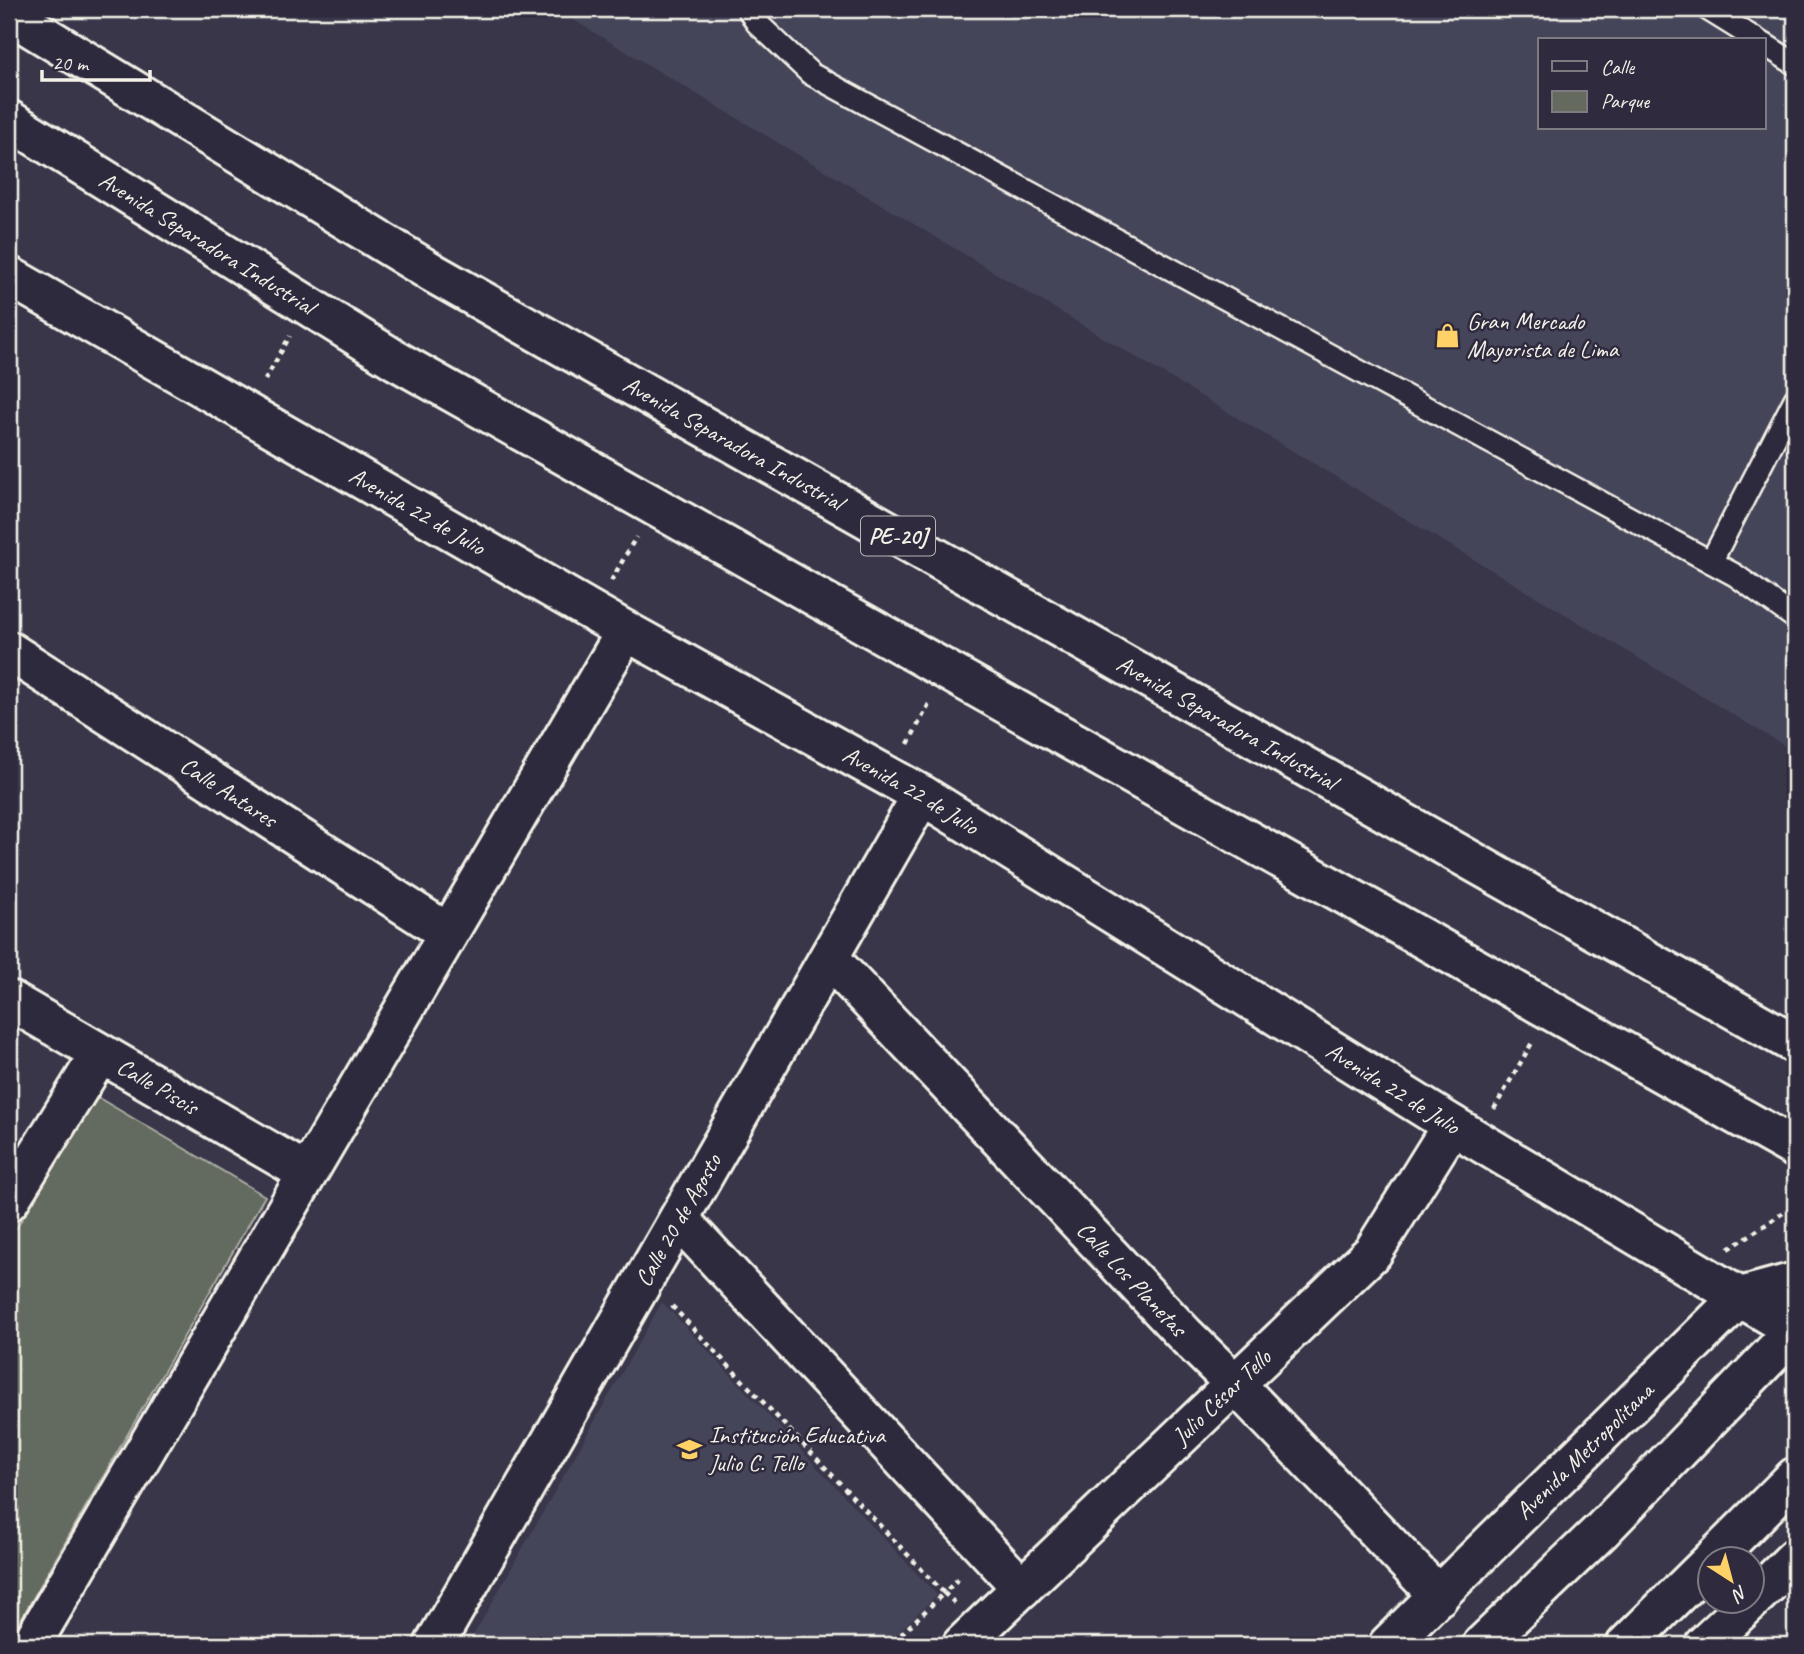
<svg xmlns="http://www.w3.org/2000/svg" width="1804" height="1654" font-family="Caveat,sans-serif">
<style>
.built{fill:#45445a;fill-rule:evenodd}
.green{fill:#646b5e;stroke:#acaea3;stroke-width:2}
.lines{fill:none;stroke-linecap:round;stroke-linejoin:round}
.service-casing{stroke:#f4f1e8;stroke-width:26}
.minor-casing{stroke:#f4f1e8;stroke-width:44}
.tertiary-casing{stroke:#f4f1e8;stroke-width:44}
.primary-casing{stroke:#f4f1e8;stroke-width:44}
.path{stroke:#f4f1e8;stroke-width:4.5;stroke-dasharray:5 5;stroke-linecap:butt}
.service{stroke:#2f2a3d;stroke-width:21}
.minor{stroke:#2f2a3d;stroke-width:38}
.tertiary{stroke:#2f2a3d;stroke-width:38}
.primary{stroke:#2f2a3d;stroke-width:38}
.labels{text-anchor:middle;stroke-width:5;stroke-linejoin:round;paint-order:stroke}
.shield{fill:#2f2a3d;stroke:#b9b5b5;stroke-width:2}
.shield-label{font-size:23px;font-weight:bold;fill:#f4f1e8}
.street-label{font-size:24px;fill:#f4f1e8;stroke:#2f2a3d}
.poi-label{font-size:24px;fill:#f4f1e8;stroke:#2f2a3d;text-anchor:start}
</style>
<rect width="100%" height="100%" fill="#39364a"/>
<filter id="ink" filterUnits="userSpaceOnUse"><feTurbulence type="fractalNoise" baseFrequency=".0143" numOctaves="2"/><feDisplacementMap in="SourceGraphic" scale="14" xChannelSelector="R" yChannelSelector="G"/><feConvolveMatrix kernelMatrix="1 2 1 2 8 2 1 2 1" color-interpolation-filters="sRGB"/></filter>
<g filter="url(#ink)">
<g class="built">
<path d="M555,9H1795V752ZM1540,40H1764V128H1540Z"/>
<path d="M662,1302L937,1595L885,1645H468Z"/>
</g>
<path class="green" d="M97,1097L265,1196L9,1640V1240Z"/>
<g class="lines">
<defs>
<g id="service">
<path d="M748,9L757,23L811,74L1735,575L1795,618"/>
<path d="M1707,9L1757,40"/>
<path d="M1764,44L1795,64"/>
<path d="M1711,562L1795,399"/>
</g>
<g id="minor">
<path id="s1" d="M9,651L448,933"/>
<path id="s2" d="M829,958L1185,1335L1235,1384L1439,1596"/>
<path id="s3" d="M9,1000L307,1173"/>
<path d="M9,1201L100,1054"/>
<path d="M679,1219L1022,1588"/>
<path d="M31,1645L626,631"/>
<path id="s4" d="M434,1645L922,795"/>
<path id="s5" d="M962,1645L1373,1252L1452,1125"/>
</g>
<g id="tertiary">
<path id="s6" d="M9,276L626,631L922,795L1452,1125L1795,1330"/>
<path d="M1752,1600L1795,1558"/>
<path id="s7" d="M1388,1645L1740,1297L1795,1282"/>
<path d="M1704,1645L1750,1602"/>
</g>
<g id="primary">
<path id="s8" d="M9,14L433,273L1795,1044"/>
<path id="s9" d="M9,120L397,361L1795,1148"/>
<path d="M1712,1560L1795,1477"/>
<path d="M1482,1645L1602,1530L1795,1330"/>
<path d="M1626,1645L1710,1562"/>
</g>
</defs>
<use href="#service" class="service-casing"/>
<use href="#minor" class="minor-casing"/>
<use href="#tertiary" class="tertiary-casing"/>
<use href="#primary" class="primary-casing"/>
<g class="path">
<path d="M265,380L290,336"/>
<path d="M611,581L636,537"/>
<path d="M908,744L930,702"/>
<path d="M1494,1109L1533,1041"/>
<path d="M1729,1249L1795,1205"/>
<path d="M672,1306L944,1593L890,1645"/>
<path d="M955,1603L944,1593L960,1577"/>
</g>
<use href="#service" class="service"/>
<use href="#minor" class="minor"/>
<use href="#tertiary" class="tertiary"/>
<use href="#primary" class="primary"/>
</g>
</g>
<defs>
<symbol id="shop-bare" viewBox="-9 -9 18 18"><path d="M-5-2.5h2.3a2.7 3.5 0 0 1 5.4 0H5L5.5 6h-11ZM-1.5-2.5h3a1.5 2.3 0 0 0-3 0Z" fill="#ffd166" stroke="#2f2a3d" stroke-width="2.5" paint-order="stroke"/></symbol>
<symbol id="school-bare" viewBox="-9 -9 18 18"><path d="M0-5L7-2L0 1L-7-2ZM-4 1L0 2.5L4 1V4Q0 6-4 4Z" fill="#ffd166" stroke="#2f2a3d" stroke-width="2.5" paint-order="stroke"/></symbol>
</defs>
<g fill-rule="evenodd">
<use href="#shop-bare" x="1430" y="318" width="35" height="35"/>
<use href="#school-bare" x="672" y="1432" width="35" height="35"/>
</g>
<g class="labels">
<rect class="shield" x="861" y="516.5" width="74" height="39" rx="5"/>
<g class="shield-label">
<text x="898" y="544">PE-20J</text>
</g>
<g class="street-label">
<text dy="8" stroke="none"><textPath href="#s9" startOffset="233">Avenida Separadora Industrial</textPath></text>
<text dy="8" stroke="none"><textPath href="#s8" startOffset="842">Avenida Separadora Industrial</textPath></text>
<text dy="8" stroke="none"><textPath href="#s6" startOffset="471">Avenida 22 de Julio</textPath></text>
<text dy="8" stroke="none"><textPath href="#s8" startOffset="1409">Avenida Separadora Industrial</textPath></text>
<text dy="8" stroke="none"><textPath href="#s6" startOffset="1038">Avenida 22 de Julio</textPath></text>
<text dy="8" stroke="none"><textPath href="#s1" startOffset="261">Calle Antares</textPath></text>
<text dy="8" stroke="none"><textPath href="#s3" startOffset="172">Calle Piscis</textPath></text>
<text dy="8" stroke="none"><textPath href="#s6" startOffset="1605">Avenida 22 de Julio</textPath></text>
<text dy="8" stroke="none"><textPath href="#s4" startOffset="490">Calle 20 de Agosto</textPath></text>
<text dy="8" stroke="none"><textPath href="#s2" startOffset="441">Calle Los Planetas</textPath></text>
<text dy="8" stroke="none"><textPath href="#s5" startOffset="359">Julio César Tello</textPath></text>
<text dy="8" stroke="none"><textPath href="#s7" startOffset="276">Avenida Metropolitana</textPath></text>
</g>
<g class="poi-label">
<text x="1467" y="329">Gran Mercado<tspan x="1467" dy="28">Mayorista de Lima</tspan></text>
<text x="709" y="1443">Institución Educativa<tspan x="709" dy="28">Julio C. Tello</tspan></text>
</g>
</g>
<rect width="1804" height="1654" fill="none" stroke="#2f2a3d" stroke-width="35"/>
<rect x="18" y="18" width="1769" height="1619" fill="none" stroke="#f4f1e8" stroke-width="2.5" filter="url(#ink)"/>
<rect x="1538" y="38" width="228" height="91" fill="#2f2a3d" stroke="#7e7a81" stroke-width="2"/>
<rect x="1552" y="61" width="35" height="10" fill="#2f2a3d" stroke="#7e7a81" stroke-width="2"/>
<text x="1601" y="74" font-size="21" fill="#f4f1e8">Calle</text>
<rect x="1552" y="91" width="35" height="21" fill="#646b5e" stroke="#7e7a81" stroke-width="2"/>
<text x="1601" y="108" font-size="21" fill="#f4f1e8">Parque</text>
<g transform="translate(1731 1580) rotate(144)"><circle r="33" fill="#2f2a3d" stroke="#7e7a81" stroke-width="2"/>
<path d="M0-5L12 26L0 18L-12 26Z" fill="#ffd166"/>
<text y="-10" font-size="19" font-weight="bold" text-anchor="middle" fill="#f4f1e8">N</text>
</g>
<path d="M42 70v10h108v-10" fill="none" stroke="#f4f1e8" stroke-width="3.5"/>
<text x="52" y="70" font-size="21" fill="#f4f1e8" stroke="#2f2a3d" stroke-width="5" paint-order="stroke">20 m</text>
</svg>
